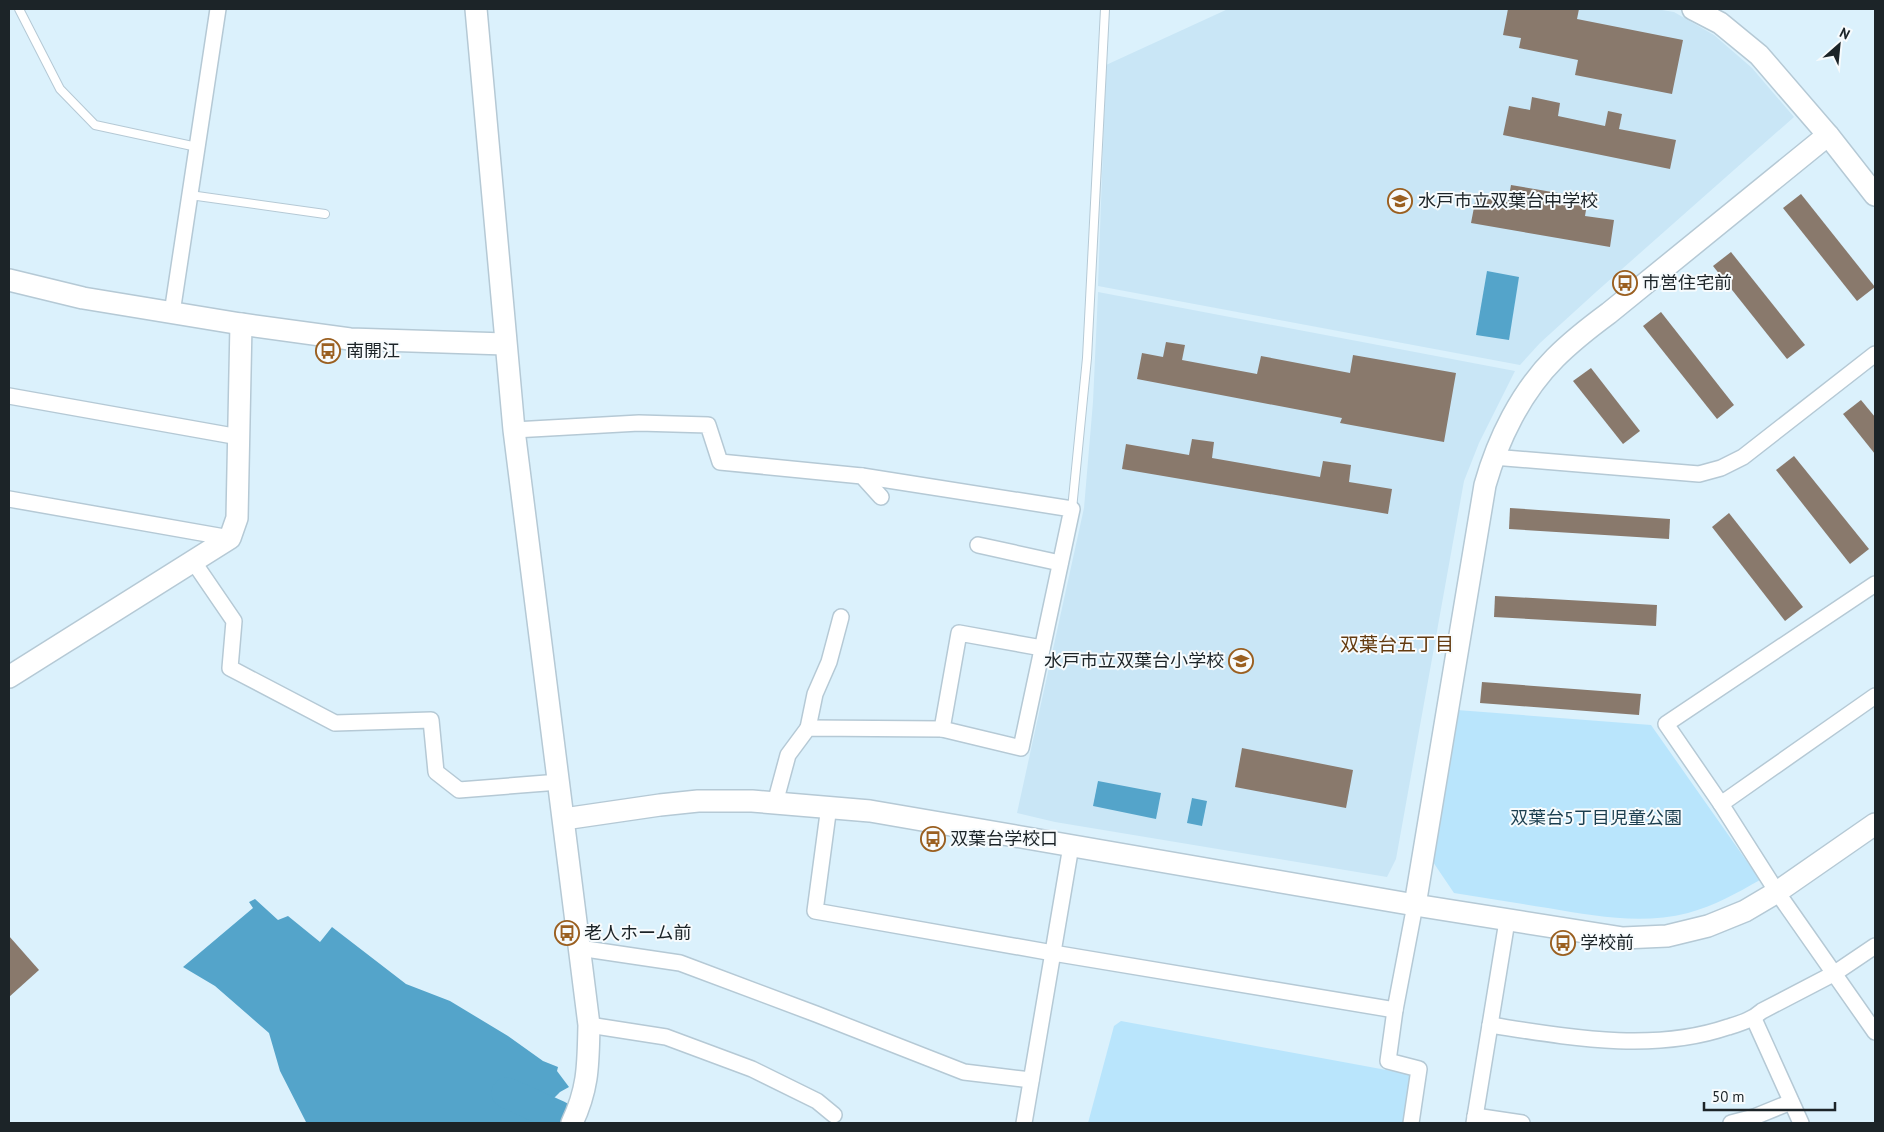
<svg xmlns="http://www.w3.org/2000/svg" width="1884" height="1132" font-family="'PT Sans','Noto Sans JP',sans-serif">
<style>
.built{fill:#c9e6f6}
.green{fill:#b9e5fc}
.water{fill:#54a4ca}
.lines{fill:none;stroke-linecap:round;stroke-linejoin:round}
.river{stroke:#54a4ca;stroke-width:31}
.building{fill:#89796c}
.lane-casing{stroke:#b5c9d5;stroke-width:10}
.street-casing{stroke:#b5c9d5;stroke-width:18}
.secondary-casing{stroke:#b5c9d5;stroke-width:24}
.lane{stroke:#fff;stroke-width:8}
.street{stroke:#fff;stroke-width:15}
.secondary{stroke:#fff;stroke-width:21}
.labels{text-anchor:middle;stroke-width:4;stroke-linejoin:round;paint-order:stroke}
.poi-label{font-size:18px;fill:#1c2428;stroke:#f7fbfd;text-anchor:start}
.park-label{font-size:18px;fill:#1a3e4f;stroke:#f7fbfd}
.neighbourhood-label{font-size:19px;fill:#643b10;stroke:#f7fbfd}
</style>
<rect width="100%" height="100%" fill="#dbf1fc"/>
<g class="built">
<path d="M1228,9H1656L1674,12L1714,35L1752,68L1794,117L1596,292L1540,343L1520,365L1098,286L1106,65Z"/>
<path d="M1098,292L1515,371L1479,443L1464,481L1396,859L1387,877L1055,822L1017,813L1084,508L1093,402Z"/>
</g>
<g class="green">
<path d="M1457,710L1651,725L1760,880C1737,893 1714,906 1688,913C1641,925 1595,916 1548,908C1516,903 1485,898 1454,893L1433,862Z"/>
<path d="M1121,1021L1408,1074L1412,1079L1405,1123H1088L1114,1026Z"/>
</g>
<g class="water">
<path d="M1487,271L1519,277L1509,340L1476,335Z"/>
<path d="M1098,781L1161,793L1156,819L1093,806Z"/>
<path d="M1192,798L1207,801L1202,826L1187,823Z"/>
<path d="M255,899L278,920L288,916L320,942L332,927L406,984L450,1001L508,1036L543,1061L558,1067L557,1071L569,1087L560,1092L551,1101L540,1123L306,1122L280,1071L269,1033L215,986L183,967L253,908L249,902Z"/>
</g>
<g class="lines">
<path class="river" d="M507,1093L558,1116"/>
</g>
<g class="building">
<path d="M1508,9H1579L1577,19L1683,40L1672,94L1575,75L1578,60L1519,48L1521,38L1503,35Z"/>
<path d="M1532,97L1560,103L1558,116L1605,126L1608,111L1622,114L1619,129L1676,140L1670,169L1503,135L1509,106L1530,110Z"/>
<path d="M1511,185L1588,198L1585,216L1614,220L1610,247L1471,223L1476,197L1508,202Z"/>
<path d="M1801,194L1875,287L1857,301L1783,208Z"/>
<path d="M1731,252L1805,345L1787,359L1713,266Z"/>
<path d="M1661,312L1734,405L1717,419L1643,326Z"/>
<path d="M1166,342L1185,345L1182,360L1257,374L1261,356L1350,373L1353,355L1456,373L1444,442L1340,423L1342,418L1137,379L1142,353L1163,357Z"/>
<path d="M1591,368L1640,431L1623,444L1573,381Z"/>
<path d="M1861,400L1875,417V454L1843,414Z"/>
<path d="M1192,439L1214,442L1212,458L1320,477L1323,461L1351,465L1349,482L1392,489L1388,514L1122,469L1126,444L1189,455Z"/>
<path d="M1794,456L1869,549L1850,564L1776,470Z"/>
<path d="M1510,508L1670,519L1669,539L1509,529Z"/>
<path d="M1729,513L1803,607L1785,621L1712,527Z"/>
<path d="M1495,596L1657,605L1656,626L1494,617Z"/>
<path d="M1482,682L1641,694L1639,715L1480,703Z"/>
<path d="M1242,748L1353,770L1346,808L1235,787Z"/>
<path d="M9,936L39,970L9,997Z"/>
</g>
<g class="lines">
<defs>
<g id="lane">
<path d="M19,9L60,89L95,125L197,147"/>
<path d="M190,195L325,214"/>
<path d="M1072,509L1087,358L1105,9"/>
</g>
<g id="street">
<path d="M172,313L218,9"/>
<path d="M9,396L239,437"/>
<path d="M514,430L639,423L708,425L720,462L862,476L881,497"/>
<path d="M1493,457L1699,474L1721,468L1743,457L1875,354"/>
<path d="M9,499L230,538"/>
<path d="M978,545L1060,563"/>
<path d="M193,561L234,621L230,668L335,723L431,720L436,772L459,790L559,782"/>
<path d="M1875,584L1666,724L1721,804L1777,892L1875,1032"/>
<path d="M808,728L815,694L829,662L841,617"/>
<path d="M942,729L959,633L1042,648"/>
<path d="M775,803L788,755L808,728L942,729L1021,748L1072,509L862,476"/>
<path d="M1721,804L1875,696"/>
<path d="M829,806L815,911L1053,953L1395,1010"/>
<path d="M579,948L680,963L816,1014L964,1072L1031,1080"/>
<path d="M1754,1019L1801,1123"/>
<path d="M589,1025L666,1037L752,1069L817,1101L834,1115"/>
<path d="M1490,1025C1568,1037 1652,1053 1728,1027C1741,1023 1752,1020 1762,1011L1835,973L1875,946"/>
<path d="M1475,1116L1522,1123"/>
<path d="M1024,1123L1071,846"/>
<path d="M1411,1123L1419,1069L1388,1061L1395,1010L1415,905"/>
<path d="M1474,1123L1507,921"/>
<path d="M1731,1123L1754,1117L1791,1102"/>
</g>
<g id="secondary">
<path d="M476,9L514,430L589,1025C588,1063 589,1087 572,1123"/>
<path d="M1693,9L1720,23L1759,55L1828,135L1875,195"/>
<path d="M9,280L83,298L241,324L350,339L505,344"/>
<path d="M9,677L230,538L237,518L241,324"/>
<path d="M564,819L660,805L698,801H752L870,811L1415,905L1623,938L1667,936L1708,926L1745,911L1777,892L1875,824"/>
<path d="M1415,905L1485,485C1498,439 1521,392 1555,358C1572,341 1590,327 1609,313L1828,135"/>
</g>
</defs>
<use href="#lane" class="lane-casing"/>
<use href="#street" class="street-casing"/>
<use href="#secondary" class="secondary-casing"/>
<use href="#lane" class="lane"/>
<use href="#street" class="street"/>
<use href="#secondary" class="secondary"/>
</g>
<defs>
<symbol id="school-ring" viewBox="-11 -11 22 22"><circle r="9.5" fill="#f7fbfd" stroke="#9a5f20" stroke-width="1.5"/><path d="M0-5L7-2L0 1L-7-2ZM-4 1L0 2.5L4 1V4Q0 6-4 4Z" fill="#9a5f20"/></symbol>
<symbol id="bus-ring" viewBox="-11 -11 22 22"><circle r="9.5" fill="#f7fbfd" stroke="#9a5f20" stroke-width="1.5"/><path d="M-5-6H5V4H4V6H2V4H-2V6H-4V4H-5ZM-3.5-4V0h7V-4ZM-3.5 1.2v1.5H-2V1.2ZM2 1.2v1.5H3.5V1.2Z" fill="#9a5f20"/></symbol>
</defs>
<g fill-rule="evenodd">
<use href="#school-ring" x="1386" y="187" width="28" height="28"/>
<use href="#bus-ring" x="1611" y="269" width="28" height="28"/>
<use href="#bus-ring" x="314" y="337" width="28" height="28"/>
<use href="#school-ring" x="1227" y="647" width="28" height="28"/>
<use href="#bus-ring" x="919" y="825" width="28" height="28"/>
<use href="#bus-ring" x="553" y="919" width="28" height="28"/>
<use href="#bus-ring" x="1549" y="929" width="28" height="28"/>
</g>
<g class="labels">
<g class="poi-label">
<text x="1418" y="207">水戸市立双葉台中学校</text>
<text x="1642" y="289">市営住宅前</text>
<text x="346" y="357">南開江</text>
<text x="1224" y="667" text-anchor="end">水戸市立双葉台小学校</text>
<text x="950" y="845">双葉台学校口</text>
<text x="584" y="939">老人ホーム前</text>
<text x="1580" y="949">学校前</text>
</g>
<g class="park-label">
<text x="1596" y="824">双葉台5丁目児童公園</text>
</g>
<g class="neighbourhood-label">
<text x="1397" y="651">双葉台五丁目</text>
</g>
</g>
<rect width="1884" height="1132" fill="none" stroke="#1c2428" stroke-width="20"/>
<g transform="translate(1839 45) rotate(27)" stroke="#f7fbfd" stroke-width="4" paint-order="stroke">
<path d="M0-4L9 19L0 12L-9 19Z" fill="#1c2428"/>
<text y="-8" font-size="14" font-weight="bold" text-anchor="middle" fill="#1c2428">N</text>
</g>
<path d="M1704 1102v8h131v-8" fill="none" stroke="#1c2428" stroke-width="2.5"/>
<text x="1712" y="1102" font-size="15" fill="#1c2428" stroke="#f7fbfd" stroke-width="4" paint-order="stroke">50 m</text>
</svg>
